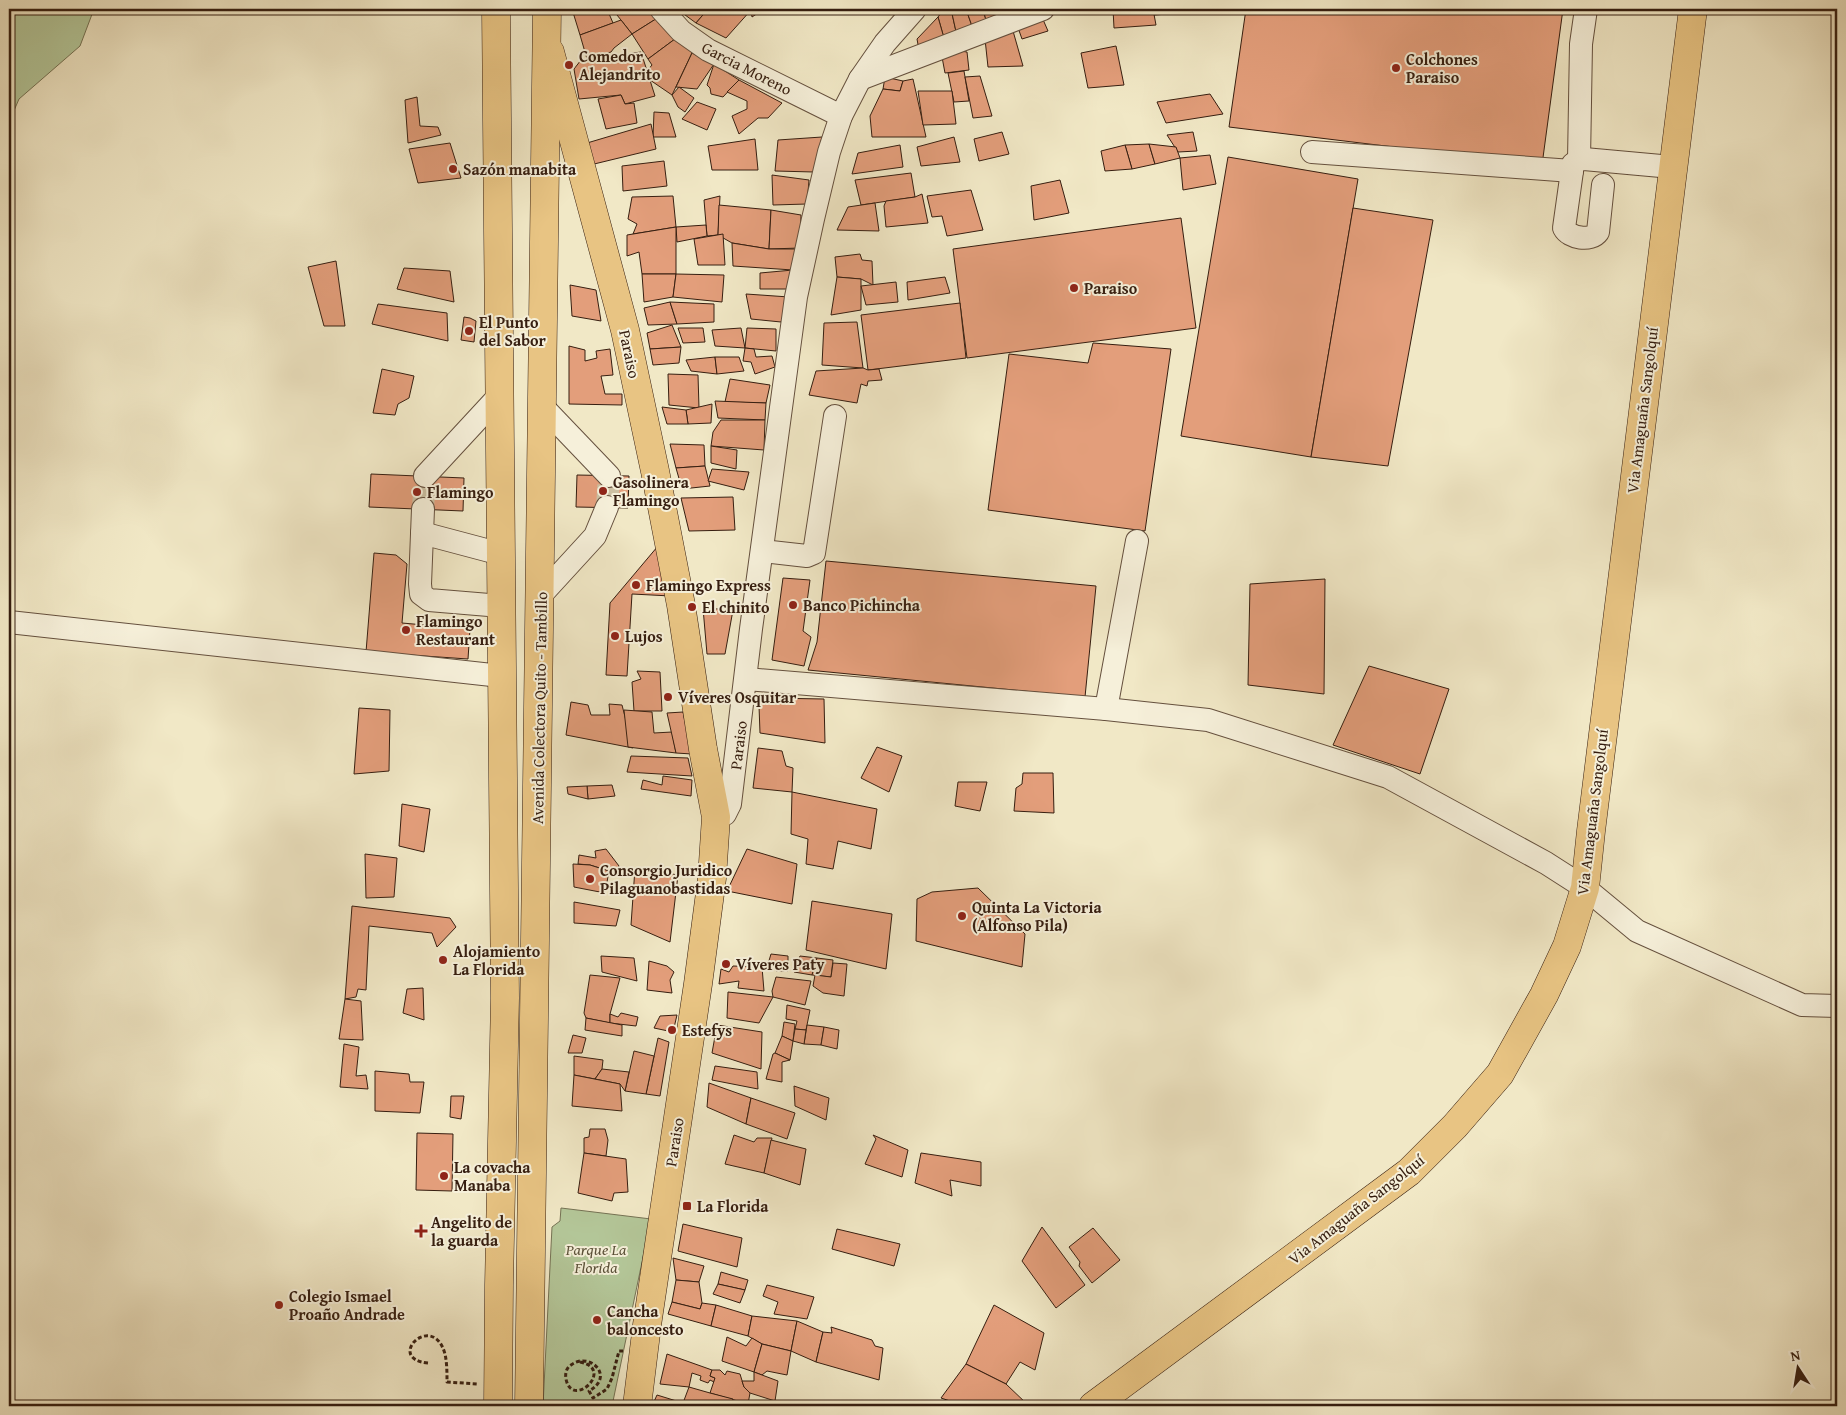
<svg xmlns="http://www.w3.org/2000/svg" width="1846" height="1415" font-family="'Gentium Book Plus',serif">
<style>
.green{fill:#b4c799;stroke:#757254}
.building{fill:#e39e7b;stroke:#361e10}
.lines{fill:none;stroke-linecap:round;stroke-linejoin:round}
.minor-tunnel{stroke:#ccc0a2;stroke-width:22;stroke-dasharray:22 11;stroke-linecap:butt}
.minor-casing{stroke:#65503e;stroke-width:24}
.major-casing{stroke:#361e10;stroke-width:29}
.highway-casing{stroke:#361e10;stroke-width:29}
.path{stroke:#361e10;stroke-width:3;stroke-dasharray:4 2.5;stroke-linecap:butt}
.minor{stroke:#f6f0da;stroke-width:22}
.major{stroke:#e8c483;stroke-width:28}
.highway{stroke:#e8c483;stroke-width:28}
.poi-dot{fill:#8f2418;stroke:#f6f0da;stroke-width:2}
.labels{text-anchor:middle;stroke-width:4;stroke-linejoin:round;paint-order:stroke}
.poi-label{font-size:16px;font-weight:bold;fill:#361e10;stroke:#f6f0da;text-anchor:start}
.street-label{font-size:16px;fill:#361e10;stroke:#f6f0da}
.park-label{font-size:16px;font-style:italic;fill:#5c5139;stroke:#f6f0da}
</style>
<rect width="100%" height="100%" fill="#f1e8c6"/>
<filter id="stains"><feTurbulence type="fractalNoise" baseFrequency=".004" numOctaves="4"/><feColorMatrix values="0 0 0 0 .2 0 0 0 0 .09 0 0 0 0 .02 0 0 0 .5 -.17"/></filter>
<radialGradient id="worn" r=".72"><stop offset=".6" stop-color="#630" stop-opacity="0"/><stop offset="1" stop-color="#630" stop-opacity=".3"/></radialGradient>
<g class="green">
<path d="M9,9H94L80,46L19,99L9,122Z"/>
<path d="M561,1208L651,1219L612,1406H543L552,1227L560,1221Z"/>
</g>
<g class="building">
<path d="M572,9H607L613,23L580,35Z"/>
<path d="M633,9H651L659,17L632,34L617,15Z"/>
<path d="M677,9H708L696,23Z"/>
<path d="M708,9H748L751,10L726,38L696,23Z"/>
<path d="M748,9H764L752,17L751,10Z"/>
<path d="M944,9H951L957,36L944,38L938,17Z"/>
<path d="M951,9H966L973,29L957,36Z"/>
<path d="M966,9H983L987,24L973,29Z"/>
<path d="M983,9H1003L1005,15L987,24Z"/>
<path d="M1113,9H1153L1156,25L1114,28Z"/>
<path d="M1153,9H1182V13L1154,15Z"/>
<path d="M1246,9H1563L1542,165L1229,127Z"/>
<path d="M1041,15L1048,31L1022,39L1016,22Z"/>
<path d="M659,17L679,36L648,59L632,34Z"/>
<path d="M938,17L944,38L919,50L917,39Z"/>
<path d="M621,20L632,34L614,48L611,52L587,59L580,35Z"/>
<path d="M1013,31L1023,66L988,67L985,39Z"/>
<path d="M679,36L692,53L672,95L650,80L647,71L652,65L648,59Z"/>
<path d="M1116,46L1124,85L1088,88L1081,53Z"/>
<path d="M954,50L967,52L969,70L945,73L942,57Z"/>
<path d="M641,52L655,96L625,104L621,95L579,99L574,69L581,60Z"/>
<path d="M692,53L714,64L697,89L676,87Z"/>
<path d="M714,64L739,80L723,97L711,94L710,88L707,85Z"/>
<path d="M964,71L969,101L954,102L948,73Z"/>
<path d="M980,76L992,116L973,118L965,77Z"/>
<path d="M885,77L903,81L900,91L883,89Z"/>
<path d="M913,79L926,137H872L870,116L883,89L900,91L903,81Z"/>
<path d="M739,80L782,103L768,118H758L739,134L732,116L747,109V101L727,92Z"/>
<path d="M679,87L694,98L685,112L678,107L672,95Z"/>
<path d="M918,91H952L956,124L923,125Z"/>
<path d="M1210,94L1223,114L1166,123L1157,102Z"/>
<path d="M621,95L625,104L634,103L637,123L606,129L598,99Z"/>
<path d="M417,97L420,126L438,127L441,135L408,143L405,100Z"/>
<path d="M697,102L716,109L707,130L682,119Z"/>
<path d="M654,112L669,113L676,137H653Z"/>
<path d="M651,124L656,149L590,165L587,143Z"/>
<path d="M1002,132L1009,154L979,161L974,139Z"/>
<path d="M1193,132L1197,151L1178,152L1167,135Z"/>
<path d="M822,137L814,172L775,171L778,140Z"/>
<path d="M954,137L960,162L921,166L917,147Z"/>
<path d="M755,139L758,170H712L708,146Z"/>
<path d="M450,143L461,178L418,183L409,149Z"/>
<path d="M1149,144L1155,164L1132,169L1125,145Z"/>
<path d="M1149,144L1176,147L1180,158L1155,164Z"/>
<path d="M900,145L903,167L852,174L858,153Z"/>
<path d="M1125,145L1132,169L1105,171L1101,151Z"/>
<path d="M1210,155L1216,184L1183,190L1180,158Z"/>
<path d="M1228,157L1358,179L1311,457L1181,436Z"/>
<path d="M664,161L667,186L623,191L622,166Z"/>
<path d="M911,173L915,197L861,205L855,180Z"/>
<path d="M772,175L809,180L807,204L773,205Z"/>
<path d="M1060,180L1069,213L1034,220L1031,186Z"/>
<path d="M971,190L983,230L947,236L942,216L932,217L927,196Z"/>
<path d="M922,194L928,223L886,227L884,206L886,201L915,197Z"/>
<path d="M673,196L676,227L633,234L637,224L628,219L632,197Z"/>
<path d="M720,196L718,235L707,236L704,200Z"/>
<path d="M875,203L879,231L837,230L848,207Z"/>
<path d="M719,205L771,210L769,249L732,243L718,235Z"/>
<path d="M1353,208L1433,220L1388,466L1311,457Z"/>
<path d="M771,210L801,215L800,248L769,249Z"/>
<path d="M1181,218L1196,328L967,358L953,249Z"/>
<path d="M706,225L707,236L677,242L676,227Z"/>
<path d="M676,227V274H642L639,252L627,256V235Z"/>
<path d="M723,234L725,265H698L694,239Z"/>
<path d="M732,243L769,249H796L793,270L733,266Z"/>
<path d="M860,254L862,260L872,261L873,285L861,279L837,277L835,257Z"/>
<path d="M336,261L345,326H324L308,267Z"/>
<path d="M404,268L450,271L454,302L397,289Z"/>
<path d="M793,270L787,289H760V273Z"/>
<path d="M642,274H676L673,297L644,302Z"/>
<path d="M676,274L724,275L722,302L673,297Z"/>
<path d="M837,277L861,279V310L831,315Z"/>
<path d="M945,277L950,293L908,300L907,282Z"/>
<path d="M896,282L898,302L866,305L861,286Z"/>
<path d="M570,285L596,290L601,321L572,316Z"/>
<path d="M746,294L789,297L781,322L751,319Z"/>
<path d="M670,302L677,324L648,325L644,308Z"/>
<path d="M670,302L714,304V322L677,324Z"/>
<path d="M960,303L966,358L868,370L861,315Z"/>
<path d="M378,304L447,313L448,341L372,324Z"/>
<path d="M464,317L470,318L476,321L474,342L461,340Z"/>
<path d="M857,322L863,368L822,365L824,323Z"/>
<path d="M672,325L681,347L650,349L647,333Z"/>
<path d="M678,328H703L705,342L683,343Z"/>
<path d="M741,328L745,348L715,346L712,330Z"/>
<path d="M747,328L776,329V351L745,348Z"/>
<path d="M1093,343L1171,349L1145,531L988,510L1009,354L1088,363Z"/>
<path d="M569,346L585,350V361L597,358L596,351L610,349L613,375L601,376L605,394H622V405L569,404Z"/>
<path d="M681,347L679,363L653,365L650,349Z"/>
<path d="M745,348L754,349L756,357L772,356L775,367L755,374L751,362L743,361Z"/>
<path d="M715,357L717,374L691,371L686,360Z"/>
<path d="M715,357H739L744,371L717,374Z"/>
<path d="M863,368L868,370L879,369L882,380L868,381L867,386L861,384L857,403L809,395L816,371Z"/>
<path d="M382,369L414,376L409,398L398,404L395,415L373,413Z"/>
<path d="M668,374L698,375L699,408L669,405Z"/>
<path d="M730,379L770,385L766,403L725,402Z"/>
<path d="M715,401L766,403L765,420L718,418Z"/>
<path d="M712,404L711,423L688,424L686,410Z"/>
<path d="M662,407L686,410L688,424H667Z"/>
<path d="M721,420H765L764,450L711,446L713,432Z"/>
<path d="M670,444L704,445L705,466L676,468Z"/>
<path d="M711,446L737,450L736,469L711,463Z"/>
<path d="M705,466L710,486L682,489L676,468Z"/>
<path d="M712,469L749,472L744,490L708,481Z"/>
<path d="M371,474L464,478L463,511L369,507Z"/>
<path d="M577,475L629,476L628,508L576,507Z"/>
<path d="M733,497L735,530L689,531L681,498Z"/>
<path d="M658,546L671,596L632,594L627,676L606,675L610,603Z"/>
<path d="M374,553L396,555L407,564L402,623L470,629L468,659L366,652Z"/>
<path d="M826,561L1096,586L1085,697L808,670L817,642Z"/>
<path d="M783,578L810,580L803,631L811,637L804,666L772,660Z"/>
<path d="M1325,579L1324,694L1248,685L1250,584Z"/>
<path d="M703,608L733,610L725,654H707Z"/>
<path d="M1369,666L1449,689L1420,774L1333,745Z"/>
<path d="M637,671L660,672L662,711H634L632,682L641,679Z"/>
<path d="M767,698L824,699L825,743L760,733L759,706Z"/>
<path d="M571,702L588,705L591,715H610L609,704L622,705L633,748L566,735Z"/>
<path d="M359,708L390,710L389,771L354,774Z"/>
<path d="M624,710L652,712L654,733L672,732L676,753L628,747Z"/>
<path d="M683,712L692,754L676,753L667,713Z"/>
<path d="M877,747L902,756L889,792L861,778Z"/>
<path d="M758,748L782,751L786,766L793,768L792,792L753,788Z"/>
<path d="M631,756L688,758L692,776L627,772Z"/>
<path d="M1023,773H1053L1054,813L1014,811L1016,788L1022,784Z"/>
<path d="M663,776L692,780L691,796L641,789L643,780L662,785Z"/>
<path d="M958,782H987L980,811L955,806Z"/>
<path d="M612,785L615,796L588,799L587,786Z"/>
<path d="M587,786L588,799L568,794L567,787Z"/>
<path d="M792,792L877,809L871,849L838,841L833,869L806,864L808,839L791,834Z"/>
<path d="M402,804L430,809L424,852L399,846Z"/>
<path d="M606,849L619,866L617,871H609L590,865L578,864L579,855L596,858L595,851Z"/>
<path d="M747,849L797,864L792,904L727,891Z"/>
<path d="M365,854L397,858L394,897L366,898Z"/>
<path d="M573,864L590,865L609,871L605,893L574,887Z"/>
<path d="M635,868L678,875L670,942L631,925Z"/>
<path d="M978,888L1025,934L1022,967L916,941L917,899L932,892Z"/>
<path d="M812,901L892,914L886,969L806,950Z"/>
<path d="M574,902L620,910L616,926L574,923Z"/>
<path d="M352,906L450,918L456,927L437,947L432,933L369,926L366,990L358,989L356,997L345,999Z"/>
<path d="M771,954L788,956V971H776V966L768,964Z"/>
<path d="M601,956L634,958L637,981L602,972Z"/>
<path d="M800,956L817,958L812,975L794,972Z"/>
<path d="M817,958L833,960L831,977L812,975Z"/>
<path d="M649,961L667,966L674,972L670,980L672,993L647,990Z"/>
<path d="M833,963L847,964L844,996L823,993L813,986L815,975L831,977Z"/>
<path d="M733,966L762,967L764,991L738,988L739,981L719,984L721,969L729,972Z"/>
<path d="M590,975L620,978L610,1014V1023L586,1018L584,1013Z"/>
<path d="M776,977L811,981L805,1005L773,997L772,991Z"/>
<path d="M423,988L424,1020L403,1013L407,989Z"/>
<path d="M728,992L773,997L759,1023L727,1018Z"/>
<path d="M345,999L361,1001L363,1040L339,1039Z"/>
<path d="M787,1005L810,1010L806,1030L795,1029L797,1021L786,1019Z"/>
<path d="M621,1013L638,1017L636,1026L610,1023V1014L618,1017Z"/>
<path d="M677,1015L673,1032L654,1028L660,1016Z"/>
<path d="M586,1018L622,1025V1036L585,1030Z"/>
<path d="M784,1022L795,1024L793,1041L782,1036Z"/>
<path d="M717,1025L762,1032L761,1069L712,1053Z"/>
<path d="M807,1025L824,1027L821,1045L804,1044Z"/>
<path d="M824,1027L839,1030L837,1049L821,1045Z"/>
<path d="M795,1029L806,1030L804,1044L793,1041Z"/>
<path d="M573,1035L586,1038L582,1053H568Z"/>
<path d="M782,1036L793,1041L790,1060L775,1053Z"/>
<path d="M658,1038L669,1042L660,1096L646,1094Z"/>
<path d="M344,1044L359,1047L356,1076L366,1075L368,1089L340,1087Z"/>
<path d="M634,1051L654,1056L646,1094L625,1091Z"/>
<path d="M775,1053L790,1060L782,1062V1082L766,1079L773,1054Z"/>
<path d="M574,1056L603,1060L602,1069L595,1079L574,1075Z"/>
<path d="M715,1066L757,1072L758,1089L712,1080Z"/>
<path d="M602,1069L629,1072L625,1091L620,1084L595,1079Z"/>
<path d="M375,1071L409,1074L410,1082H424L420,1113L375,1111Z"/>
<path d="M574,1075L620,1084L622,1111L572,1106Z"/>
<path d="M709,1083L751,1098L746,1124L707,1107Z"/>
<path d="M794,1086L829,1098L826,1120L795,1106Z"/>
<path d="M451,1096H464L461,1119L450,1117Z"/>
<path d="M751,1098L795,1113L787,1139L746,1124Z"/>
<path d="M590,1129H605L608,1140L606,1156L584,1153V1138L589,1137Z"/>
<path d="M417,1133L453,1134L452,1191L416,1190Z"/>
<path d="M734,1135L754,1142L757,1138H772L764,1173L725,1164Z"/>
<path d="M873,1135L908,1150L902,1177L865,1164L876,1139Z"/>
<path d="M771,1140L806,1149L800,1185L764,1173Z"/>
<path d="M584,1153L626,1159L628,1192L614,1193L612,1201L578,1193Z"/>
<path d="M921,1153L981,1162V1186L950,1180L952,1196L915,1183Z"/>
<path d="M683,1224L742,1238L737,1267L678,1251Z"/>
<path d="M1042,1227L1085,1285L1056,1308L1022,1261Z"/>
<path d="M1093,1228L1120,1260L1092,1283L1079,1266L1080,1262L1069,1247Z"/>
<path d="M837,1229L900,1244L894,1266L832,1249Z"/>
<path d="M673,1258L704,1266L699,1282L676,1280Z"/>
<path d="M721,1272L748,1280L745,1290L718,1284Z"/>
<path d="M676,1280L699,1282L702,1303L700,1309L672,1302Z"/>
<path d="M718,1284L745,1290L740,1303L713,1294Z"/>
<path d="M767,1285L814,1297L807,1319L774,1314L778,1302L763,1296Z"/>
<path d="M672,1302L700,1309L702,1303L716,1305L711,1326L668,1314Z"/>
<path d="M716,1305L752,1316L748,1336L711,1326Z"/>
<path d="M994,1305L1044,1333L1035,1370L1020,1362L1006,1384L966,1364Z"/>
<path d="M752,1316L797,1321L791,1351L762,1344L748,1336Z"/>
<path d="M797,1321L823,1332L816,1362L791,1351Z"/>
<path d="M831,1327L872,1340L875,1346L883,1348L879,1380L816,1362L823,1332L832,1333Z"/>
<path d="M727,1337L746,1346L752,1338L762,1344L754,1372L722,1361Z"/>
<path d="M762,1344L791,1351L787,1375L767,1371L762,1375L754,1372Z"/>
<path d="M667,1354L712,1370L710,1376L715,1378L714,1382L710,1380L708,1383L700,1380L701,1376L692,1373L689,1387L660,1384Z"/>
<path d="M966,1364L1006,1384L1028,1405L1026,1406H965L941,1398Z"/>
<path d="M712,1370H720L725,1375L727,1371L740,1374L744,1387L750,1393L748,1404L710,1393L715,1378L710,1376Z"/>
<path d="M754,1372L778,1381L775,1401L750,1393L744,1387L742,1381H754Z"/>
<path d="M689,1387L710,1393L733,1399L730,1406H652L657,1395L683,1403Z"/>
</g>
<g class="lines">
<g class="minor-tunnel">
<path d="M607,507L609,476"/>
<path d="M423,509L425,476"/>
</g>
<defs>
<g id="minor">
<path d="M661,9L681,31L708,50L841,116"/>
<path d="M860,79L1043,9"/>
<path d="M1312,152L1572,171"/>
<path d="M1579,160L1581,44L1586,9"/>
<path d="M1603,185L1598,232C1591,242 1569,238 1564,228L1573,164L1579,160L1584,159L1672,167"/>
<path d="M543,407L609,476"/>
<path d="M425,476L499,396"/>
<path d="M423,509L420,584L421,594L429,600L501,606"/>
<path d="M422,533L501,554"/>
<path d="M762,551L807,556L814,553L835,416"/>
<path d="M541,595L595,536L607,507"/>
<path d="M9,622L501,676"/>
<path d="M746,679L1106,709L1208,720L1388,777L1546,863L1585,888L1637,931L1802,1005L1837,1006"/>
<path d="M1106,709L1137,541"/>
<path d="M716,817L725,814L730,804L751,629L796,297L813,219L829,152L841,116L860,79L885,43L915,9"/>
</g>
<path id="major" d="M550,52L625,330L655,471L681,605L703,749L716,817L712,878L698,984L647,1325L637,1406"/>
<g id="highway">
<path d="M496,9L505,998L499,1285L498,1406"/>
<path d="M529,1406L547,9"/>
<path d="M1093,1406L1409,1172L1455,1126L1500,1074L1544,995L1567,946L1585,888L1591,831L1693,9"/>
</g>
</defs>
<use href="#minor" class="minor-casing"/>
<use href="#major" class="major-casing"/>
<use href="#highway" class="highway-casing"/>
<g class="path">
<path d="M580,1362C616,1369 572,1410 566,1379C565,1374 566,1368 571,1365C589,1351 616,1376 589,1391L593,1398L607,1389L612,1378L619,1351H623"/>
<path d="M428,1363C384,1359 433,1310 445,1354C447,1363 447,1373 447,1382L477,1384"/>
</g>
<use href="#minor" class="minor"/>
<use href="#major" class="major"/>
<use href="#highway" class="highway"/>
</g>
<g class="poi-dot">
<circle cx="569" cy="65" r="5"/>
<circle cx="1396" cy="68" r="5"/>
<circle cx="453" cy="169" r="5"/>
<circle cx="1074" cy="288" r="5"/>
<circle cx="469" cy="331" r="5"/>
<circle cx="603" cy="491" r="5"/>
<circle cx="417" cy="492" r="5"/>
<circle cx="636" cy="585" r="5"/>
<circle cx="793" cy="605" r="5"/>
<circle cx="692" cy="607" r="5"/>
<circle cx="406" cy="630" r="5"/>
<circle cx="615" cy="636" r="5"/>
<circle cx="668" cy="697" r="5"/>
<circle cx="590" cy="879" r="5"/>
<circle cx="962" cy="916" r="5"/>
<circle cx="443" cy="960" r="5"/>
<circle cx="726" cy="964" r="5"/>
<circle cx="672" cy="1030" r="5"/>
<circle cx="444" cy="1176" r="5"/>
<rect x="682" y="1201" width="10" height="10" rx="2.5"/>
<path d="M418.5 1223.5h5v5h5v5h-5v5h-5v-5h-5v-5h5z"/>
<circle cx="279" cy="1305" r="5"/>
<circle cx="597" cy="1320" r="5"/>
</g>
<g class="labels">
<g class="poi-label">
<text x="579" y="62">Comedor<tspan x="579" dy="18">Alejandrito</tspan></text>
<text x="1406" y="65">Colchones<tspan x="1406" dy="18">Paraiso</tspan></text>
<text x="463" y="175">Sazón manabita</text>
<text x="1084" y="294">Paraiso</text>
<text x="479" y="328">El Punto<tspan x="479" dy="18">del Sabor</tspan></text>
<text x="613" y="488">Gasolinera<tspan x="613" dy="18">Flamingo</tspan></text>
<text x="427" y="498">Flamingo</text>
<text x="646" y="591">Flamingo Express</text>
<text x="803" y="611">Banco Pichincha</text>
<text x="702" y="613">El chinito</text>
<text x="416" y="627">Flamingo<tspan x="416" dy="18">Restaurant</tspan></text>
<text x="625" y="642">Lujos</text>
<text x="678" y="703">Víveres Osquitar</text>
<text x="600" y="876">Consorgio Juridico<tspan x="600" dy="18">Pilaguanobastidas</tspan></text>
<text x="972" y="913">Quinta La Victoria<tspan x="972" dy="18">(Alfonso Pila)</tspan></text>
<text x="453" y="957">Alojamiento<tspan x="453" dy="18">La Florida</tspan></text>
<text x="736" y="970">Víveres Paty</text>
<text x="682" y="1036">Estefys</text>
<text x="454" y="1173">La covacha<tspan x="454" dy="18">Manaba</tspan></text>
<text x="697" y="1212">La Florida</text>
<text x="431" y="1228">Angelito de<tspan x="431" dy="18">la guarda</tspan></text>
<text x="289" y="1302">Colegio Ismael<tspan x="289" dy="18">Proaño Andrade</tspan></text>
<text x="607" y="1317">Cancha<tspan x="607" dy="18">baloncesto</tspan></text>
</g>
<g class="street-label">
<text transform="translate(747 68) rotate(27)" y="6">Garcia Moreno</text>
<text transform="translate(630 354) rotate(78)" y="6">Paraiso</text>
<text transform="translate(1642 410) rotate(-83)" y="6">Via Amaguaña Sangolquí</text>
<text transform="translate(539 708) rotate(-89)" y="6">Avenida Colectora Quito - Tambillo</text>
<text transform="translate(738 745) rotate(-83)" y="6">Paraiso</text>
<text transform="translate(1592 812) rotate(-83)" y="6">Via Amaguaña Sangolquí</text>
<text transform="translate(674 1142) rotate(-81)" y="6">Paraiso</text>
<text transform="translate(1356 1209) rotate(-38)" y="6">Via Amaguaña Sangolquí</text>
</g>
<g class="park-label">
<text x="596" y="1255">Parque La<tspan x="596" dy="18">Florida</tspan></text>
</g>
</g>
<rect width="1846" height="1415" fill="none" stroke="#f1e8c6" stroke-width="30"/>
<rect x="10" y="10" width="1826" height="1395" fill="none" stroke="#361e10" stroke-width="2.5"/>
<rect x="15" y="15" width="1816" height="1385" fill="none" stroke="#361e10"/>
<g transform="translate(1798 1368) rotate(348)" stroke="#f6f0da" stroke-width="4" paint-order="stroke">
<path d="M0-4L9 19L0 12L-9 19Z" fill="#361e10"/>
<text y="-8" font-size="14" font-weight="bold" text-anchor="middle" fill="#361e10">N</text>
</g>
<rect width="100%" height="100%" filter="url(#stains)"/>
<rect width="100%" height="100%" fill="url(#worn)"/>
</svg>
